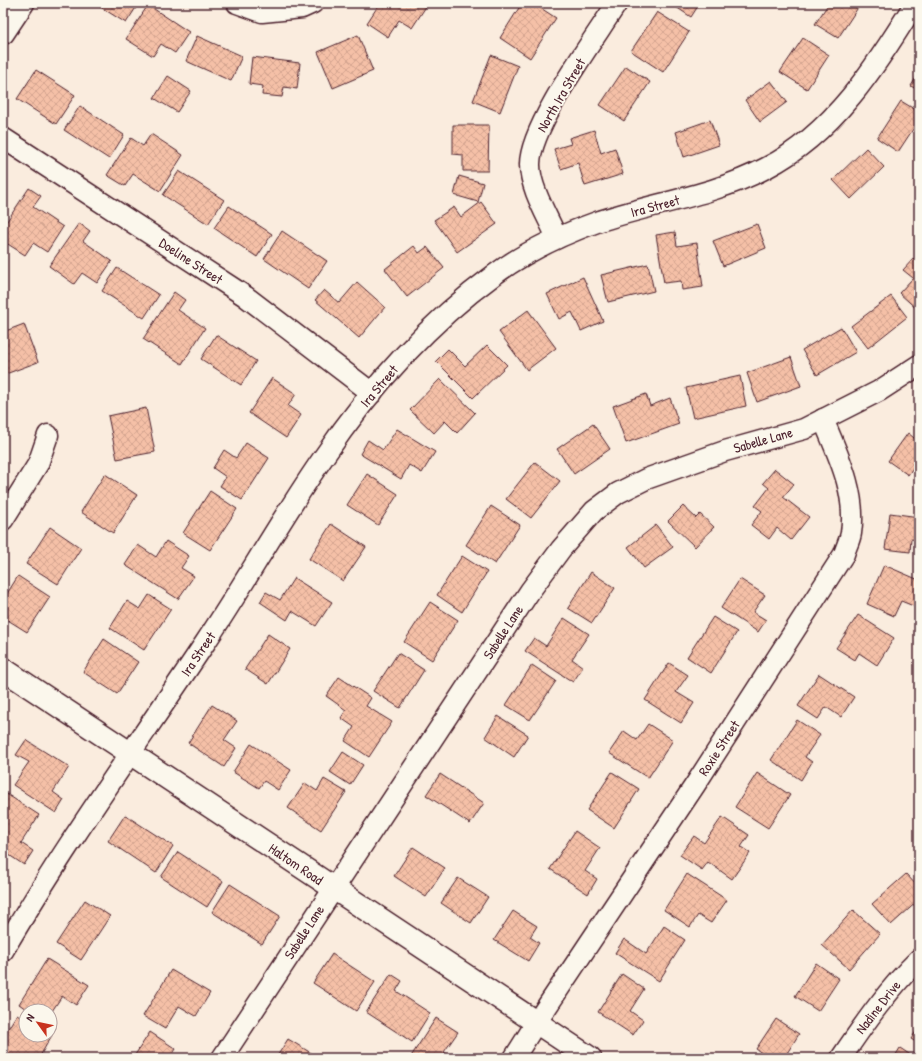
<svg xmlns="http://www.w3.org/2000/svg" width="922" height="1061" font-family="'Patrick Hand',sans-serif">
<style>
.building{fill:url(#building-cross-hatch);stroke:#4a1f2b}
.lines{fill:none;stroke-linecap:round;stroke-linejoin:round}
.minor-casing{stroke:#4a1f2b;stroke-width:23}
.tertiary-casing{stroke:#4a1f2b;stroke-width:25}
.secondary-casing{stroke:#4a1f2b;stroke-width:25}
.minor{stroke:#fbf7ec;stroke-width:20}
.tertiary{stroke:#fbf7ec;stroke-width:22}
.secondary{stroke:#fbf7ec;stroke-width:22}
.labels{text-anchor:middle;stroke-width:4;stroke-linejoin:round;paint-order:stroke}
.street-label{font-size:14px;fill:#4a1f2b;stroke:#fbf7ec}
</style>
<defs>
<pattern id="building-cross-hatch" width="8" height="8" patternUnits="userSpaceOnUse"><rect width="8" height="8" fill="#f5c0a7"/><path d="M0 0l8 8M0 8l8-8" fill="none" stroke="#d4a590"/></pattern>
</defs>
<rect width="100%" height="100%" fill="#faecde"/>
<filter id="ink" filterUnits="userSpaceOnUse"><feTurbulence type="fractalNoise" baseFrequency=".025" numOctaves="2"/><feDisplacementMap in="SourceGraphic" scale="8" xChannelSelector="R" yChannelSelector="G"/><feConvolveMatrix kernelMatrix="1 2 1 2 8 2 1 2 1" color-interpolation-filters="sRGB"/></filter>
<g filter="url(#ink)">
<g class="building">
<path d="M94,3H139L126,23Z"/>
<path d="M380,3H424L427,5L412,28L399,20L388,37L367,23Z"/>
<path d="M522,3H533L556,18L530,58L500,38Z"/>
<path d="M670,3H700L691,17Z"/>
<path d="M829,3H861L838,38L815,24Z"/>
<path d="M148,5L189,32L175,53L161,44L153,56L126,39Z"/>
<path d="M657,12L689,32L663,72L631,51Z"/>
<path d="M358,35L373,71L333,88L318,52Z"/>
<path d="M197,36L242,56L231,81L186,61Z"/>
<path d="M803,38L829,55L807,89L780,72Z"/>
<path d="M491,55L518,66L500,112L473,101Z"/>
<path d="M252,57L300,63L297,89L284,87L282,97L262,95L263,86L249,84Z"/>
<path d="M626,66L650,82L624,121L600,105Z"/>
<path d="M36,70L75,95L56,124L17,99Z"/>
<path d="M919,73V91L911,86Z"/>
<path d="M168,76L191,91L177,112L154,98Z"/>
<path d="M771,81L787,102L760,122L745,100Z"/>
<path d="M901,101L919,112V120L898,152L877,138Z"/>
<path d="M80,106L124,135L109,159L64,130Z"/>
<path d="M710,120L719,145L684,157L676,132Z"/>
<path d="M453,125H489L488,171H463V155L453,154Z"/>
<path d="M594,130L601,153L615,148L623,174L585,186L578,163L561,169L554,149L571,144L569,138Z"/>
<path d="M151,134L183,155L160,191L133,174L125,186L107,175L131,138L143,146Z"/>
<path d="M866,148L884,167L851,199L833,180Z"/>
<path d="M179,171L224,200L208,224L163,195Z"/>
<path d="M459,176L483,183L478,202L454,195Z"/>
<path d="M29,188L41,196L33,207L63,227L47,252L33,243L25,255L3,241V227Z"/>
<path d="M481,202L497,224L457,252L434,220L454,207L461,217Z"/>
<path d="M229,206L272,234L257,257L214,228Z"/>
<path d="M79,223L90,231L83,241L112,261L97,283L82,273L74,284L49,266Z"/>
<path d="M757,224L766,248L723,266L713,241Z"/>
<path d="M282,231L327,261L308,289L264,259Z"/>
<path d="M675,232L677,246L697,243L703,287L682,290L681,281L664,283L656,235Z"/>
<path d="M414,246L419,253L427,247L444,268L407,297L385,269Z"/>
<path d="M914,258L919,263V311L899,293L913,278L903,270Z"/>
<path d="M648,264L654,291L608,302L601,275Z"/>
<path d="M117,268L159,295L144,318L102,291Z"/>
<path d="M583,277L603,321L581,331L572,312L559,319L547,294Z"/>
<path d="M357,282L385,307L359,338L315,300L324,290L339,303Z"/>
<path d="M174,292L185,300L178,310L205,328L182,364L143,339Z"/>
<path d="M891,296L907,317L868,348L851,326Z"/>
<path d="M528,310L556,348L527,370L499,332Z"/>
<path d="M24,324L38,362L3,375V332Z"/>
<path d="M841,327L856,352L817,375L802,350Z"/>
<path d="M216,335L256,361L241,385L201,359Z"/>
<path d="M487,345L507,365L473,398L436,361L448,349L465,366Z"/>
<path d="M791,357L801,386L757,402L747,373Z"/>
<path d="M740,376L746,406L693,418L686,388Z"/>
<path d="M272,378L296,394L288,406L301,415L286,438L249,413Z"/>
<path d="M440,379L475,413L457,433L445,421L434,433L410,410Z"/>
<path d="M646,394L650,406L670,398L679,424L626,443L613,406Z"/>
<path d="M146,408L155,452L117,459L108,416Z"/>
<path d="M593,424L610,449L574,474L557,449Z"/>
<path d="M397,429L435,452L422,473L409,465L401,479L360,454L368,440L383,450Z"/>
<path d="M908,433L919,442V459L908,475L888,461Z"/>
<path d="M246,443L269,458L242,500L220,486L226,477L213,468L224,450L236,458Z"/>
<path d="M535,462L560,481L531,518L506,499Z"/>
<path d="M775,469L794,484L783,497L809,517L791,540L777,528L769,539L751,525L762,511L755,506L769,488L763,483Z"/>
<path d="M105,474L137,495L113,533L81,512Z"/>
<path d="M367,474L398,494L378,525L347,505Z"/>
<path d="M210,491L237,509L210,550L183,533Z"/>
<path d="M491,506L520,525L495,564L466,545Z"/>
<path d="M683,506L696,518L700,514L714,527L695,547L668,521Z"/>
<path d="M890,513L919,517V540L911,539L910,552L885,549Z"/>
<path d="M331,524L366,547L343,581L309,559Z"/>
<path d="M656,525L673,547L644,568L628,547Z"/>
<path d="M50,527L81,548L58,584L26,564Z"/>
<path d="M166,541L189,556L181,568L194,576L178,599L125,565L138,545L156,557Z"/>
<path d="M462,556L487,572L462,612L437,595Z"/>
<path d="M884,565L919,580V601L916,607L901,601L894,616L867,604Z"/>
<path d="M591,572L615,588L592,623L568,608Z"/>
<path d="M18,576L50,597L27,632L3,617V600Z"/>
<path d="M294,578L332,602L316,626L292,611L287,620L260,602L266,592L280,600Z"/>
<path d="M740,579L765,595L753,612L766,620L758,632L721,608Z"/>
<path d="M149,595L171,609L144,650L110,628L127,601L140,609Z"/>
<path d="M430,602L458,620L432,660L404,642Z"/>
<path d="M858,615L894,638L877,665L859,653L855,660L836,648Z"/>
<path d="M713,617L737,632L711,673L687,657Z"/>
<path d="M564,618L589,634L572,659L583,667L573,682L525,651L534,638L546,646Z"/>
<path d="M268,634L290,649L268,684L245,669Z"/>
<path d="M104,639L138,662L117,694L83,672Z"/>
<path d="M398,653L424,670L400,708L373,691Z"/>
<path d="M669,663L688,675L676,692L694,703L681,723L645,700Z"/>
<path d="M532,665L556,681L530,720L506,705Z"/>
<path d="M819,674L854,697L841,717L826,707L818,719L798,706Z"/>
<path d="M339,677L371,698L366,706L392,722L369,757L345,741L354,727L341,718L346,710L326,696Z"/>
<path d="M212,705L237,721L224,740L236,748L224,767L188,743Z"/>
<path d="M498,716L528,735L514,757L485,737Z"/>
<path d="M797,720L820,735L805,757L812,762L801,780L771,760Z"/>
<path d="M648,724L673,740L648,778L609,753L624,731L637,740Z"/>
<path d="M26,740L69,767L53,792L64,800L56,813L13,785L29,762L16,755Z"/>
<path d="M251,744L291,770L278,790L264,781L259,788L233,772Z"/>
<path d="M343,752L363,765L350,785L330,772Z"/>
<path d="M612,772L639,789L614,828L587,810Z"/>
<path d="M757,773L790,795L768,828L735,807Z"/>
<path d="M440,774L484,803L470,824L426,795Z"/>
<path d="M324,779L346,792L321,830L288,808L305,783L317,791Z"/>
<path d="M5,793L39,815L21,843L33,851L24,865L3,851V797Z"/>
<path d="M125,815L173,846L156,873L108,841Z"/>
<path d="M722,817L749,835L741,847L750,853L732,879L708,862L702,870L680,855L694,836L704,843Z"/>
<path d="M575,831L600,848L585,871L597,879L588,894L550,869Z"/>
<path d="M413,847L445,868L426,897L394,876Z"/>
<path d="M178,852L223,881L207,907L161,877Z"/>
<path d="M687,874L727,900L711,923L698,915L690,927L664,910Z"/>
<path d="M906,874L919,888V900L891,925L872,904Z"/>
<path d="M458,878L488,897L471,923L441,903Z"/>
<path d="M230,884L280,916L262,944L212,912Z"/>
<path d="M85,900L110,916L81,960L56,944Z"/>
<path d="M853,910L880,934L849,969L822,945Z"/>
<path d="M513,911L537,926L530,937L539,943L528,961L494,940Z"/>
<path d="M664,926L685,940L659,981L615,953L624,939L646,954Z"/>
<path d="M332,954L375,982L356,1011L313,983Z"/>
<path d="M47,959L89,985L76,1005L62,996L50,1014V1011H29L19,1004Z"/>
<path d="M816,963L839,979L818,1011L795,996Z"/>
<path d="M171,970L210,993L196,1016L179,1006L165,1029L143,1016Z"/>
<path d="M391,974L402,981L396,991L430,1013L412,1042L366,1012Z"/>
<path d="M622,974L644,989L630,1011L643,1020L633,1035L598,1012Z"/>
<path d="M17,1014L26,1020V1035H50V1034L52,1035L39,1058H3V1037Z"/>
<path d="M436,1018L458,1032L444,1052L453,1058H410Z"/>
<path d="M776,1019L799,1034L784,1058H769L756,1049Z"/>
<path d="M919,1027V1044L911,1039Z"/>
<path d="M150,1032L176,1049L170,1058H133Z"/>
<path d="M288,1039L316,1056L314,1058H276Z"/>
<path d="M900,1048L915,1058H894Z"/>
</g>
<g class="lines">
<defs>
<g id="minor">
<path d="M237,3L262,12L302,8L313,3"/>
<path d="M3,138L245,296L372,393"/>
<path d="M557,238C548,217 530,188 530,165C529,127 595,38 617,3"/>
<path d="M3,520L38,464L48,435"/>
<path d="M3,951C65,845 137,745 205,643C246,582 281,518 323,458C369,390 427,324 494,275C525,252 561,235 597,222C653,203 713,196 766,168C833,134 877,65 915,3"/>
<path d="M222,1058L530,591L561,549L594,511L618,493L646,479L725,451L804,429L879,391L919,365"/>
<path d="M514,1058L536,1023L695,785L844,554C846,547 850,540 851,533C857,493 838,455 823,419"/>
<path d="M841,1058C864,1024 889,988 919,959"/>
</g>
<path id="tertiary" d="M3,33L23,3"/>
<path id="secondary" d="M3,669L590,1058"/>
</defs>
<use href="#minor" class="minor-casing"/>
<use href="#tertiary" class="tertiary-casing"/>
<use href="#secondary" class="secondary-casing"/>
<use href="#minor" class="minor"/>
<use href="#tertiary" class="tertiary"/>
<use href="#secondary" class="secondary"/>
</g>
</g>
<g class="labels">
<g class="street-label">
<text transform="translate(561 95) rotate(-60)" y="5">North Ira Street</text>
<text transform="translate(655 206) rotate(-15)" y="5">Ira Street</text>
<text transform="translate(191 261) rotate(33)" y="5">Doeline Street</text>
<text transform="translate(379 386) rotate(-50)" y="5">Ira Street</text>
<text transform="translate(763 440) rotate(-16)" y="5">Sabelle Lane</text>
<text transform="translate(503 632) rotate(-57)" y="5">Sabelle Lane</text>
<text transform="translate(198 654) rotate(-56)" y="5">Ira Street</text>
<text transform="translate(719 748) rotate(-57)" y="5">Roxie Street</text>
<text transform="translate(296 864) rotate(34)" y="5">Haltom Road</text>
<text transform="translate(304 932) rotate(-57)" y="5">Sabelle Lane</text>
<text transform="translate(878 1007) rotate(-52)" y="5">Nadine Drive</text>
</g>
</g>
<rect width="922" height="1061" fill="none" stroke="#fbf7ec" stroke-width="16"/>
<rect x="8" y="8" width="906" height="1045" fill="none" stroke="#4a1f2b" stroke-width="1.5" filter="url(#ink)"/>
<g transform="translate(38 1023) rotate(303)"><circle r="19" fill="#fbf7ec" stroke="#b4a19f"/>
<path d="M0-3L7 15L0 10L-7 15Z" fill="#c8321e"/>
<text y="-6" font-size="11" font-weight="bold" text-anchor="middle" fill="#4a1f2b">N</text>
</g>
</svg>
